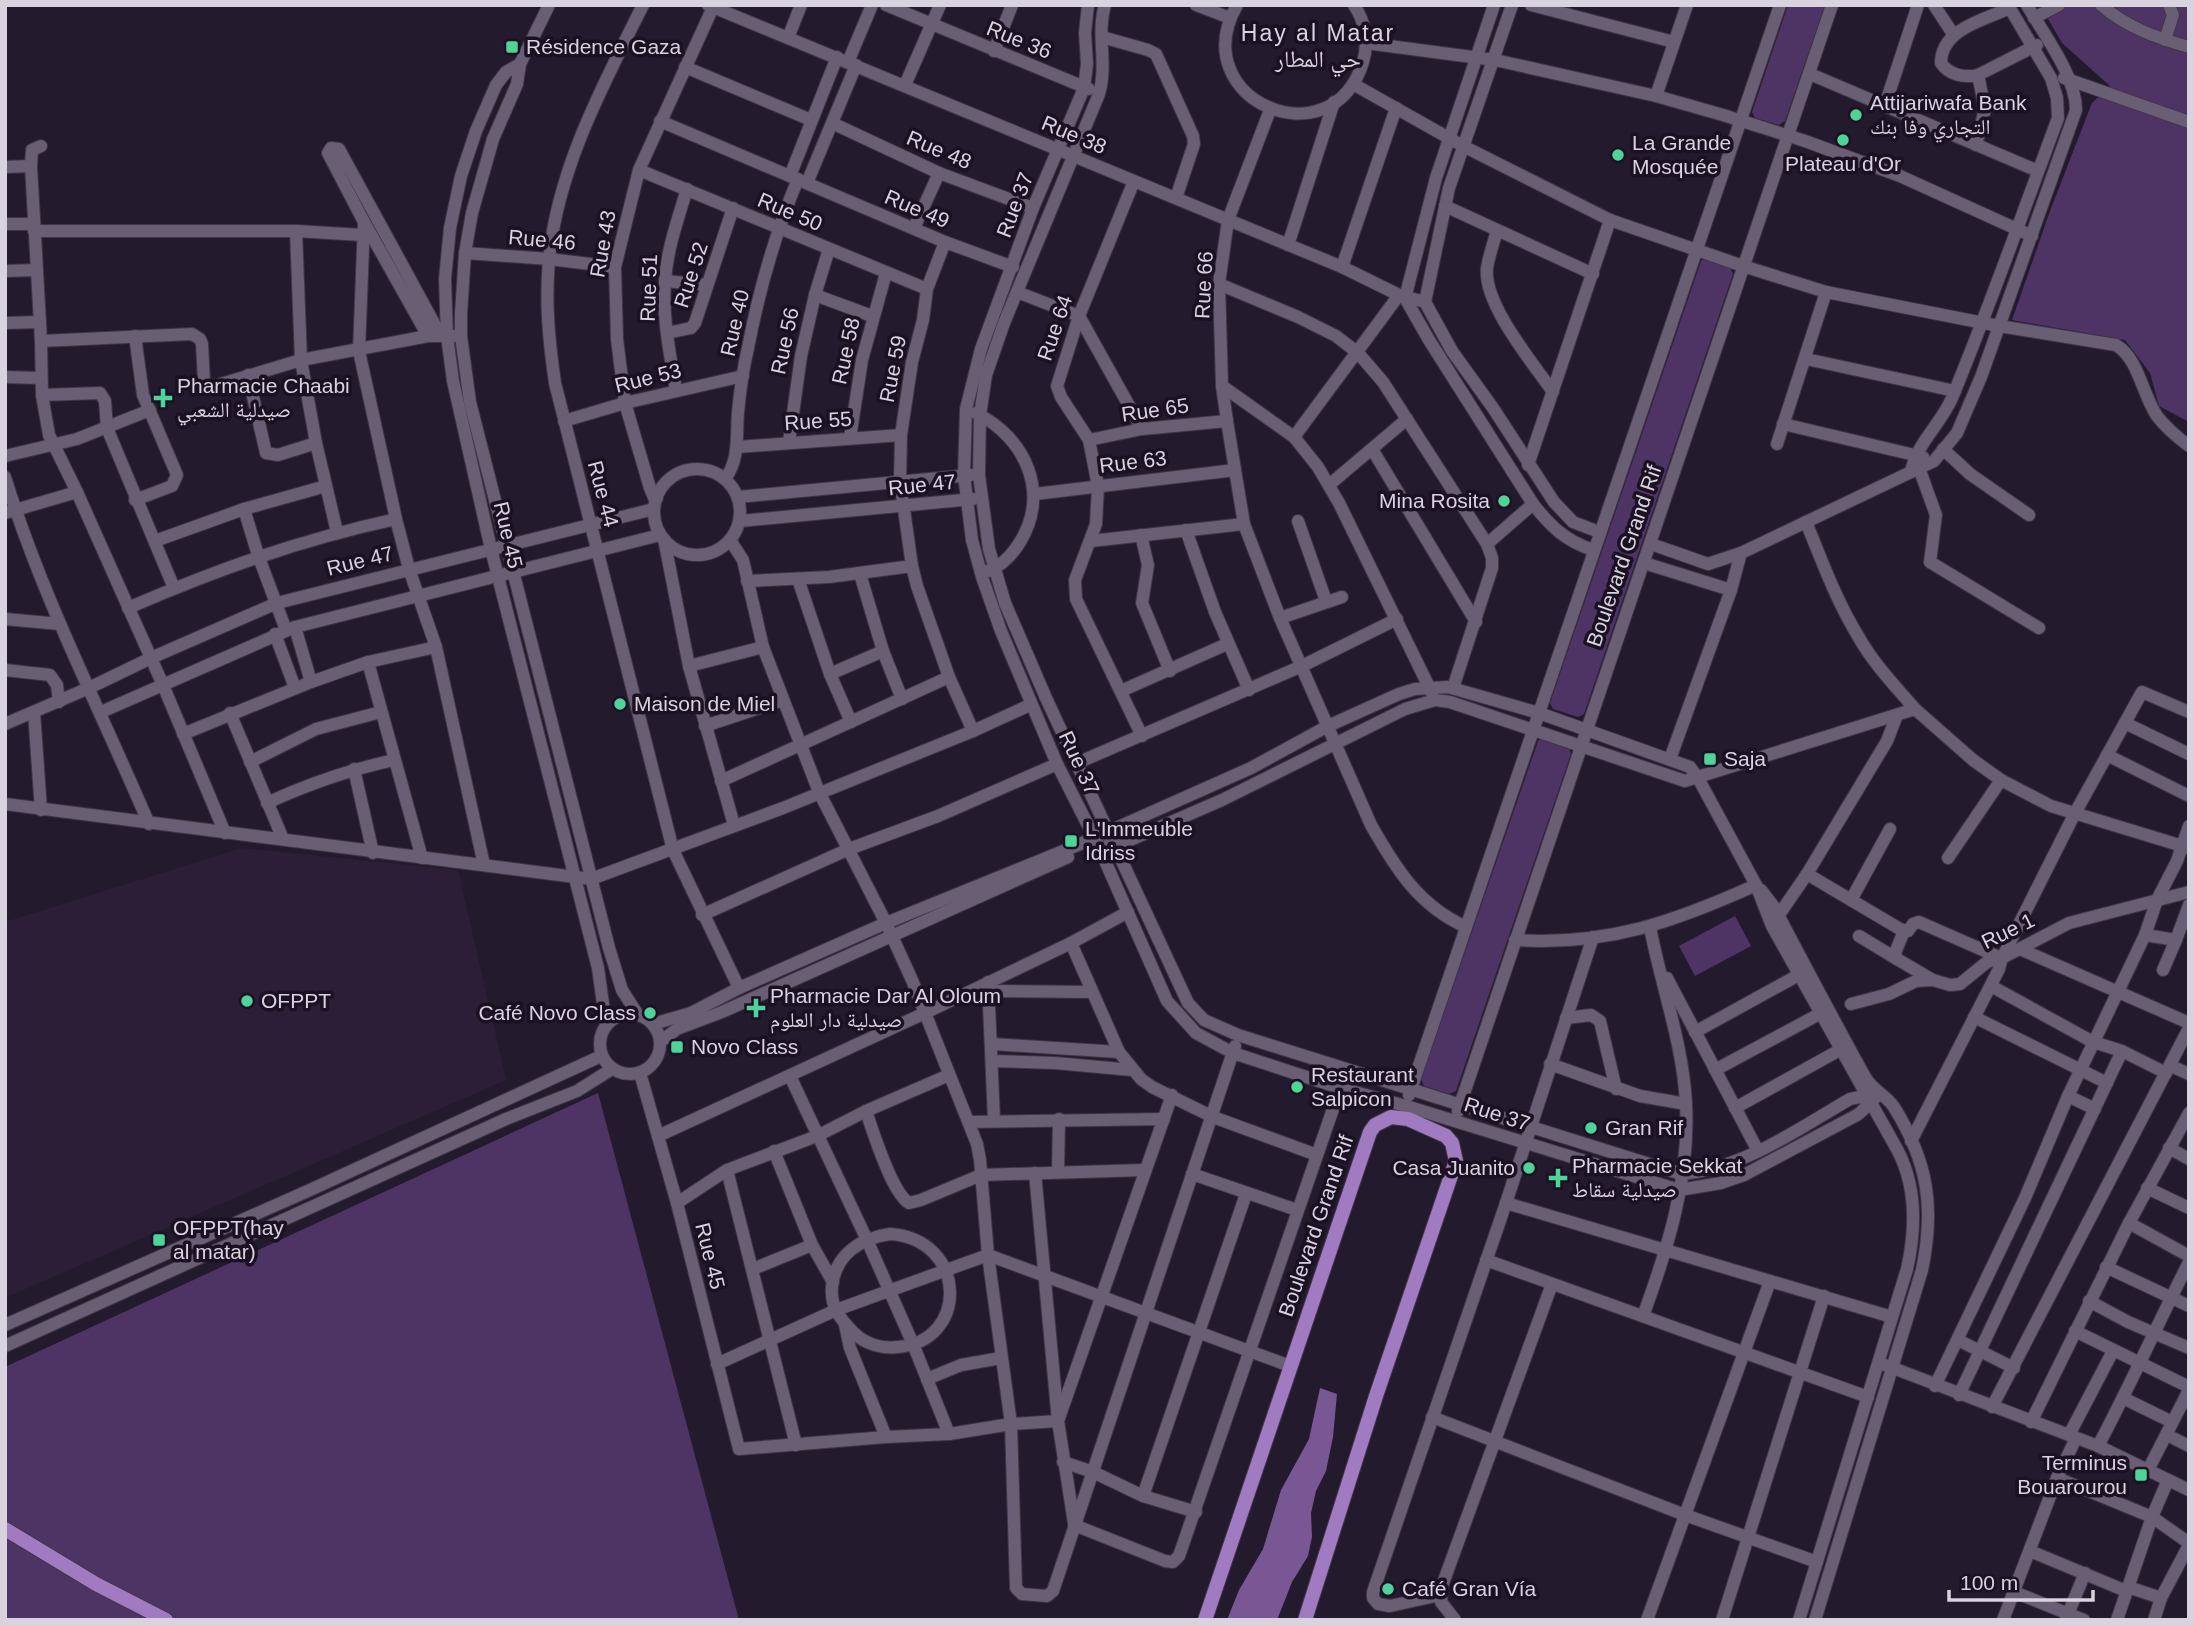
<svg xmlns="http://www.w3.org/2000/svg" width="2194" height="1625" font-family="Helvetica,'Noto Naskh Arabic',sans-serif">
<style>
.built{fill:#2c1e37}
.green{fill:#4e3464}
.water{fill:#785794}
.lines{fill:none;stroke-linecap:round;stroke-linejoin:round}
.minor-casing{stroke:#3e3645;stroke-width:14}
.major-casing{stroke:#3e3645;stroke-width:16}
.minor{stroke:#695e74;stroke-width:12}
.major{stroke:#a17bc1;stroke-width:14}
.poi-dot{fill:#50d398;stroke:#1b1123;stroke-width:2.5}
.labels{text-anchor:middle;stroke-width:7;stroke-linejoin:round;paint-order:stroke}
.street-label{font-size:21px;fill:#d9d2df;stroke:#1b1123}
.poi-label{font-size:21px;fill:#d9d2df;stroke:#1b1123;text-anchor:start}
.neighbourhood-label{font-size:23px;letter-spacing:2px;fill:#d9d2df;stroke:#1b1123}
</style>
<rect width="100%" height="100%" fill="#241a2d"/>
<path class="built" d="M242,848L458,870L506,1080L5,1298V922Z"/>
<g class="green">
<path d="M1788,5H1825L1785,121L1779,125L1755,118L1752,112Z"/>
<path d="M2040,5H2189V422L2159,406L2150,373L2125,340L2012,320L2050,211L2092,103L2110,86L2062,43Z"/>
<path d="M1704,259L1730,267L1733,274L1584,714L1578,717L1553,709L1550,703L1701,261Z"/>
<path d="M1541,739L1569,747L1571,754L1456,1091L1449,1094L1424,1086L1421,1079L1538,741Z"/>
<path d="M1735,916L1751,946L1695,976L1679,946Z"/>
<path d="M598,1093L739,1620H5V1367Z"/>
</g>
<path class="water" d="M1320,1388L1337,1394L1333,1437L1326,1471L1316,1491L1311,1513L1312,1537L1308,1556L1292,1582L1277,1620H1227L1239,1590L1263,1549L1281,1490L1309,1439Z"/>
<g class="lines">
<defs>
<g id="minor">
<path d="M549,5L520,64L517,84L493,139L472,213L465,253L461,314V336L470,402L609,948L622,990L638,1015"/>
<path d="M643,5C603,85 557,170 549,260C545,302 549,342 555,383L673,850L739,988"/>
<path d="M708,5L1342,267L1399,295L1425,302"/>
<path d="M886,5L1089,89"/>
<path d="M1088,5L1085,33L1087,64L1084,88L1033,208L981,349L966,409L964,475L972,540L982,577L1001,631L1057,764L1098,845L1167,1001L1196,1033L1233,1053L1340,1088L1406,1106L1679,1190L1721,1183L1744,1175L1857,1115C1866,1109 1870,1100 1880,1094"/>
<path d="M1105,5C1096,34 1108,64 1099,94L1004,323L986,375L980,415L979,475L989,549L1005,603L1046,698L1188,1003L1204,1020L1238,1035L1681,1174C1743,1169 1798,1129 1850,1099L1860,1097L1869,1100"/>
<path d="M1196,5L1230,18"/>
<path d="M1237,5C1183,100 1332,163 1363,62C1369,43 1365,21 1354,5"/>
<path d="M1494,5L1436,178L1405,298L1429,340L1533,504C1551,527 1566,541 1593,550"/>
<path d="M1512,5L1449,188L1425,302L1452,351L1493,408L1554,502L1573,522L1599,532"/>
<path d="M1531,5L1674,42"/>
<path d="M1934,5L1953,34"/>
<path d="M2101,5C2126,27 2157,38 2189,47"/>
<path d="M2034,18L2059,5"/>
<path d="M1102,37L1148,50L1156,54L1193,136L1194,144L1176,198"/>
<path d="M788,38L801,5"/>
<path d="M2165,40L2173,15L2169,5"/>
<path d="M1366,43L1495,60L1656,96L1723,115L1805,141L1900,176L2032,236"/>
<path d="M994,51L1012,5"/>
<path d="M848,62L872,5"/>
<path d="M520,64L506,72L496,85L476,131L461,176L450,228L445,279L447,336L453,381L491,549L598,968L606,1025"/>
<path d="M685,67L811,120"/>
<path d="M1810,74L2038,171"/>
<path d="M1978,75L2037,45"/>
<path d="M2064,78L2189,122"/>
<path d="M1353,84L1463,146L1610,220L1743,266L1826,292L1999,326L2116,345C2139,359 2142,394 2157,416C2166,428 2177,437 2189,446"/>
<path d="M905,85L940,5"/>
<path d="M1656,96L1687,5"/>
<path d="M1885,105L1918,5"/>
<path d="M1270,110L1228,220L1219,284L1222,386L1227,421L1244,524L1280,618L1371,825C1396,869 1419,906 1466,927"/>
<path d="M660,121L945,242L1013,267"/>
<path d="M832,123L939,173L1033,208"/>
<path d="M1976,145L1985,109L1978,75C1964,78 1949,75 1941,63C1941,29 1984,20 2010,8"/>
<path d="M41,146L32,150L31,166L41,341L42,395L49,435L77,492L163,685L225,833"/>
<path d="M5,167L31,166"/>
<path d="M639,170L927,289"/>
<path d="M790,176L837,57"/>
<path d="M1134,181L1079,316L1057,386L1061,397L1089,440L1098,486L1096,524L1075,580L1076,599L1142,736"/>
<path d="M807,183L856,65"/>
<path d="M1445,206L1593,274"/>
<path d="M364,222L359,351L396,519L409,569L436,647L484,865"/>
<path d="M5,224H34"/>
<path d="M914,228L939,173"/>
<path d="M1497,230C1494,242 1489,255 1487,268C1483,304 1533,363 1553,392"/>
<path d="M34,231H296L362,235"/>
<path d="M296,231L301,360L316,443L337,532"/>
<path d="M945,242L927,289L923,320L912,362L901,435L900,481L912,566L917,586L949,677L973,731"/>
<path d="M1288,245L1334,102"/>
<path d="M465,253L549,259L615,267"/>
<path d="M1342,267L1396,108"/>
<path d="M5,271L37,270"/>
<path d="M665,281L707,285"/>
<path d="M1219,284L1298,317L1336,336L1358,353L1383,382L1487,544"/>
<path d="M1017,292L1079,316L1142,429"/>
<path d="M815,295L872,316"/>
<path d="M5,323L40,322"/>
<path d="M667,333L691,328L695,323L733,208"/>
<path d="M135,336L143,395L177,475L172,486L135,500"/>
<path d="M428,336L364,222L328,153L331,148L339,149L441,336"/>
<path d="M41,341L192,334L200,339L202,344L204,382L206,386L211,387L301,360L428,336H454"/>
<path d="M1806,359L1955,391"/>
<path d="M248,375L266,453L278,455L316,443"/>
<path d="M5,377L41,378"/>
<path d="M1222,386L1294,437L1318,467L1339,503L1432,693"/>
<path d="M676,390C670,354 662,317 665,281C667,249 678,219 687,189"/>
<path d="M42,395L100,393L105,401L107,428L174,588"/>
<path d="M976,413C1026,438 1050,493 1020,542C1012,555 1002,566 988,571"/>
<path d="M564,421L625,403L743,376"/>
<path d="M1783,424L1923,457"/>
<path d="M1294,437L1399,295"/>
<path d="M850,438L862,360L886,273"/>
<path d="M1089,440L1142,429L1227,421"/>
<path d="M789,442L801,356L815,295L829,249"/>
<path d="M1777,444L1826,292"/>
<path d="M737,447L901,435"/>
<path d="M1372,449L1476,622"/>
<path d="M1943,449L1970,474L2029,515"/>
<path d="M5,456L77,439L150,410"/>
<path d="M1528,465L1610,220"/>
<path d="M1919,468L1936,515L1930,562L2039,628"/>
<circle cx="697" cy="512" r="43"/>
<path d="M1911,472C1916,444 1941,424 1952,398C1990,306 2023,212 2058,118L2057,98L2051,78L2008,5"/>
<path d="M5,477C42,597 100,709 149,824"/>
<path d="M725,479C740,459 736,435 738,412C740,391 743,369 748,348C759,290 775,234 798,179"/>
<path d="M1329,485L1407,419"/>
<path d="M1035,494L1235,470"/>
<path d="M738,497L971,475"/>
<path d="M657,498L655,500L650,488L625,403L617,339L615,267L639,170L714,5"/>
<path d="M244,509L258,555L286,630"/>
<path d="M5,513L77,492"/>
<path d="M740,521L973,499"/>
<path d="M1298,521L1326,601"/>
<path d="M1806,522C1822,561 1836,600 1858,636C1873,663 1895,686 1915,709"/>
<path d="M1186,530L1215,612L1249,690"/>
<path d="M1141,535L1148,565L1142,603L1170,671"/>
<path d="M664,539L689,666L734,825"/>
<path d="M730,540L743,560L763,647L819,792L886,923L912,980L977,1144L980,1160L988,1255L1011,1424L1016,1588L1022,1594L1047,1596L1053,1591L1235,1046"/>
<path d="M155,541L244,509L326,486"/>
<path d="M1091,541L1244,524"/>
<path d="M1651,544L1708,564L1741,553L1934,461L1957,433L1981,377L2076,110C2076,76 2044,35 2027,5"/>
<path d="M1644,563L1731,590"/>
<path d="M860,574L883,651L902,699"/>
<path d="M798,579L830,674L851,722"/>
<path d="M747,581L829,577L912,566"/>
<path d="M128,608C218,569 300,540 396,519"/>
<path d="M1280,618L1342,597"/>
<path d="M5,619L60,624"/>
<path d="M295,627L311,682"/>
<path d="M275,634L295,688"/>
<path d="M368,662L422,858"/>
<path d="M689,666L763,647"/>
<path d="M5,670L50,675L57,685L59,702"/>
<path d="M830,674L883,651"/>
<path d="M1453,688L1492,568V558L1487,544L1533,504"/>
<path d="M1121,691L1227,644"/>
<path d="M34,712L41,810"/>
<path d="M101,712L295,627L660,535"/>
<path d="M230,713L283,839"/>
<path d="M2125,723L2189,754"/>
<path d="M5,724L89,688L151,658L277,603L654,509"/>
<path d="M705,726L783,700"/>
<path d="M183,734L311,682L368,662L436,647"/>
<path d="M2107,755L2189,796"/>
<path d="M1670,759L1731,590L1741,553"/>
<path d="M250,762L316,729L381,712"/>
<path d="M1077,763L1302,666L1397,619"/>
<path d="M354,769L373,853"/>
<path d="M721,781L949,677"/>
<path d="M267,803C308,784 349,770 394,760"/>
<path d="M5,804L591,879L783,808L973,731L1030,705"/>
<path d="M1107,846L1114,847L1222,800L1405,709L1435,700L1450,702L1685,781L1915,709L1973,760L2001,780L2051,806L2189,848"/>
<path d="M1948,858L2001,780"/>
<path d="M1807,874L1900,929L1908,931L1913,924L1919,922L2001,958"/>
<path d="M1761,890L1774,907C1804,964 1834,1021 1865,1077C1872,1090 1886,1095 1894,1107C1928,1162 1935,1207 1922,1270L1815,1620"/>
<path d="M1851,900L1890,829"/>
<path d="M702,915L849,849L938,816L1057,764"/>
<path d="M1776,919L1807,874L1887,741L1897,715"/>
<path d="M1904,931L1895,953L1897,959L1931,979"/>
<path d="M2145,935L2176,940L2189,905"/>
<path d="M1859,936L1897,959"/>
<path d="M1515,940C1607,946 1674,922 1756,885"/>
<path d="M1071,943L1119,1052L1141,1079L1152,1087L1213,1117L1317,1155"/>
<path d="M2020,949L2189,1023"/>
<path d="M2163,970L2176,940"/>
<path d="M1667,978L1758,1151"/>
<path d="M988,982L994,1120"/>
<path d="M1991,986L2093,1042L2122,1051L2166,1073"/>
<path d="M989,991L1092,992"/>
<path d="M1851,1004L1889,994L1916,981L1933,980L1950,985L1960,984L1987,962L2002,958L2069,923L2189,892"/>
<circle cx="630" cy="1044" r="30"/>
<path d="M1974,1017L2107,1083"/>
<path d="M1566,1018L1591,1015L1600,1021L1616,1089"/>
<path d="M653,1024L691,1013L739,988L886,923L1078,845L1251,768L1328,726L1399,694L1415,689L1448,687L1539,713L1690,767L1698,778L1756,885L1772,926L1898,1151C1917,1188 1916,1229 1907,1269L1799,1620"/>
<path d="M1695,1032L1804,972"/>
<path d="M660,1042L677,1029L722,1012L1068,857"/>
<path d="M992,1044L1119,1052"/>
<path d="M993,1061L1055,1063L1132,1070"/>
<path d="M1550,1064L1640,1096L1686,1104"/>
<path d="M2171,1066L2189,1074"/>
<path d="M1715,1070L1825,1011"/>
<path d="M640,1073L677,1203L739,1449L886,1437L949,1434L1011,1424L1058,1421L1035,1173"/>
<path d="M790,1076L867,1240L913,1344L949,1434"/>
<path d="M1409,1095L1780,5"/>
<path d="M2068,1096L2095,1109"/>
<path d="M1735,1108L1847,1046"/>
<path d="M866,1111C873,1132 892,1193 909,1203L921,1200L981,1175L1144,1170"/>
<path d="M1458,1111L1832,5"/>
<path d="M969,1122L1164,1119"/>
<path d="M658,1136L925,1013L1071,943L1128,912"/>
<path d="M1911,1141L1999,969L2002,958L2074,815L2142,692L2189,712"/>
<path d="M2169,1148L2189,1159"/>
<path d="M774,1151L812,1245L833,1282"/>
<path d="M727,1170L796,1445"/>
<path d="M1058,1172L1059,1119"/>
<path d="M1192,1174L1297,1210"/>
<path d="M2147,1188L2189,1208"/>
<path d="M677,1203L727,1170L817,1136L866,1111L949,1075"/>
<path d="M1506,1203L1892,1317"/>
<path d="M2129,1223L2189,1256"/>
<path d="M890,1234C967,1239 970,1341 898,1347C882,1349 865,1344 854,1333C840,1319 830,1306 832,1287C835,1255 860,1238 890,1234Z"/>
<path d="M1486,1260L1868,1397"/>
<path d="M2106,1267L2189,1306"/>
<path d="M753,1269L812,1245"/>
<path d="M2089,1301L2128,1322L2189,1348"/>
<path d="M1643,1316C1668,1248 1690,1178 1686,1104C1683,1043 1661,986 1650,927"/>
<path d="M5,1325L310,1190L601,1056"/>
<path d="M845,1325L850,1348L886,1437"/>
<path d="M2075,1331L2189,1387"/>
<path d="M1958,1340L2014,1368"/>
<path d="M5,1346L506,1119L577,1091L612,1069"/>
<path d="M717,1364L836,1310L988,1255L1290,1366"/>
<path d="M1885,1365L2098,1446L2189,1490"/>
<path d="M927,1379L961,1365L1001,1358"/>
<path d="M1935,1386L2025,1198L2068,1096L2145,935L2157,900L2177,861L2189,826"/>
<path d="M1959,1395L2122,1051"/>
<path d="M2123,1398L2172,1422"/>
<path d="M1992,1407L2189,1028"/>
<path d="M1432,1417L1685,1515L1817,1562"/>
<path d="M2031,1422L2129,1223L2189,1113"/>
<path d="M2069,1435L2113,1351"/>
<path d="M2167,1435L2189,1446"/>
<path d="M2098,1446C2130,1386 2158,1323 2189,1262"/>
<path d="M1063,1462L1093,1472L1143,1496L1196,1512"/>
<path d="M2148,1470L2189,1390"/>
<path d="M2057,1478L2152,1517L2189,1543"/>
<path d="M1143,1496L1246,1194"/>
<path d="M1074,1523L1058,1421L1172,1095"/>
<path d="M1074,1525L1165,1561L1173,1562L1179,1556L1343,1080"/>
<path d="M2030,1551L2126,1591"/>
<path d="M2128,1587L2161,1598"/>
<path d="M2014,1592L2084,1620"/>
<path d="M1440,1595L1390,1606L1378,1604L1373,1598V1592L1506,1203L1593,937"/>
<path d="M2066,1619L2085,1573"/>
<path d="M1455,1620L1441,1602L1442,1586L1552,1284"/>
<path d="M1647,1620L1770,1281"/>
<path d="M1722,1620L1824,1296"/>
<path d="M2003,1620L2057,1478L2076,1438"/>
<path d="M2117,1620L2152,1517L2168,1480"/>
<path d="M2154,1620L2161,1598L2189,1545"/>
</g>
<g id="major">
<path d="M5,1529L96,1584L166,1620"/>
<path d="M1205,1620L1370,1132L1375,1125L1391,1117L1408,1119L1446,1136L1452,1143L1456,1161L1376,1396L1305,1620"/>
</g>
</defs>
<use href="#minor" class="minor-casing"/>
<use href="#major" class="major-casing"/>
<use href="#minor" class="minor"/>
<use href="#major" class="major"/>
</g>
<g class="poi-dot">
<rect x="505" y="40" width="14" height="14" rx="3.5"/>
<circle cx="1856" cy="115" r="7"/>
<circle cx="1843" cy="140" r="7"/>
<circle cx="1618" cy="155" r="7"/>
<path d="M159.5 387.5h7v7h7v7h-7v7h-7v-7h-7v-7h7z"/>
<circle cx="1504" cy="501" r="7"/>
<circle cx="620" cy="704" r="7"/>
<rect x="1703" y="752" width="14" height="14" rx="3.5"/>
<rect x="1064" y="834" width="14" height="14" rx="3.5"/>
<circle cx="247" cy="1001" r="7"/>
<path d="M752.5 997.5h7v7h7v7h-7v7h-7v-7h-7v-7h7z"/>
<circle cx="650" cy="1013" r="7"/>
<rect x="670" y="1040" width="14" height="14" rx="3.5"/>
<circle cx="1297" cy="1087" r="7"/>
<circle cx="1591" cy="1128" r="7"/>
<circle cx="1529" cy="1168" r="7"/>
<path d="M1554.5 1167.5h7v7h7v7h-7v7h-7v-7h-7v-7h7z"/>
<rect x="152" y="1233" width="14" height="14" rx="3.5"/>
<rect x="2134" y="1468" width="14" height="14" rx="3.5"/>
<circle cx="1388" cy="1589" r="7"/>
</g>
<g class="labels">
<g class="street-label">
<text transform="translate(1019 40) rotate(22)" y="7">Rue 36</text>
<text transform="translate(1074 135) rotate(23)" y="7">Rue 38</text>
<text transform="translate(939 150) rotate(23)" y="7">Rue 48</text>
<text transform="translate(1015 205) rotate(-69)" y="7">Rue 37</text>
<text transform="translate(917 209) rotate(23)" y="7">Rue 49</text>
<text transform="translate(790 212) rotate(23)" y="7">Rue 50</text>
<text transform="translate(542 240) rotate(5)" y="7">Rue 46</text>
<text transform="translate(603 244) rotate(-80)" y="7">Rue 43</text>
<text transform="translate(691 275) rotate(-72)" y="7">Rue 52</text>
<text transform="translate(1204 285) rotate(-87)" y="7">Rue 66</text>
<text transform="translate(649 288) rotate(-88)" y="7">Rue 51</text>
<text transform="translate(735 323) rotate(-77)" y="7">Rue 40</text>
<text transform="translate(1055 328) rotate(-71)" y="7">Rue 64</text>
<text transform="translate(785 341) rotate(-78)" y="7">Rue 56</text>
<text transform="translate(846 351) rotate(-78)" y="7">Rue 58</text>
<text transform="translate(893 369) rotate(-79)" y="7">Rue 59</text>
<text transform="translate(648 378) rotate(-14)" y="7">Rue 53</text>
<text transform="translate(1155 410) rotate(-8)" y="7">Rue 65</text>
<text transform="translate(818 421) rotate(-4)" y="7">Rue 55</text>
<text transform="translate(1133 462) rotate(-7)" y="7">Rue 63</text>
<text transform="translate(922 485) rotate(-6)" y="7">Rue 47</text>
<text transform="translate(603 494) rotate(75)" y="7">Rue 44</text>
<text transform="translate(508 535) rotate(77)" y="7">Rue 45</text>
<text transform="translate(1624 556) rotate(-71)" y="7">Boulevard Grand Rif</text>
<text transform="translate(360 561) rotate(-14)" y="7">Rue 47</text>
<text transform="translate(1079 763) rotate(65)" y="7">Rue 37</text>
<text transform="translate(2008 931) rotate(-26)" y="7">Rue 1</text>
<text transform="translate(1497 1114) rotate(18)" y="7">Rue 37</text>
<text transform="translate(1316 1226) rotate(-71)" y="7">Boulevard Grand Rif</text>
<text transform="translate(710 1256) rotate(76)" y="7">Rue 45</text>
</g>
<g class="poi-label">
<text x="526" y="54">Résidence Gaza</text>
<text x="1870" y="110">Attijariwafa Bank<tspan x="1870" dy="24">التجاري وفا بنك</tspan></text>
<text x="1632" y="150">La Grande<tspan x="1632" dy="24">Mosquée</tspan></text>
<text x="1843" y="171" text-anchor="middle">Plateau d'Or</text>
<text x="177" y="393">Pharmacie Chaabi<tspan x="177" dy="24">صيدلية الشعبي</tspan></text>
<text x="1490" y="508" text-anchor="end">Mina Rosita</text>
<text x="634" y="711">Maison de Miel</text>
<text x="1724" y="766">Saja</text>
<text x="1085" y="836">L'Immeuble<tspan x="1085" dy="24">Idriss</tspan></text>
<text x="770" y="1003">Pharmacie Dar Al Oloum<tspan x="770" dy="24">صيدلية دار العلوم</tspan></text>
<text x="261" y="1008">OFPPT</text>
<text x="636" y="1020" text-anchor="end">Café Novo Class</text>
<text x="691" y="1054">Novo Class</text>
<text x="1311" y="1082">Restaurant<tspan x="1311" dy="24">Salpicon</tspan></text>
<text x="1605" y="1135">Gran Rif</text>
<text x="1572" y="1173">Pharmacie Sekkat<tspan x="1572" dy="24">صيدلية سقاط</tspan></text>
<text x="1515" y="1175" text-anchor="end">Casa Juanito</text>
<text x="173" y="1235">OFPPT(hay<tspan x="173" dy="24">al matar)</tspan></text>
<text x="2127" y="1470" text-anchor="end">Terminus<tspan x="2127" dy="24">Bouarourou</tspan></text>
<text x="1402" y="1596">Café Gran Vía</text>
</g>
<g class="neighbourhood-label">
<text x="1318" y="41">Hay al Matar<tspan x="1318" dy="26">حي المطار</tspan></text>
</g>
</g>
<rect width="2194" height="1625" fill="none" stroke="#d9d2df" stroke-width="14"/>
<path d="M1949 1590v10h144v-10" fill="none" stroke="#d9d2df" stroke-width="3.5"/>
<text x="1960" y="1590" font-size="21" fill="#d9d2df" stroke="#1b1123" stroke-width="5" paint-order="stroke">100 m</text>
</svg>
